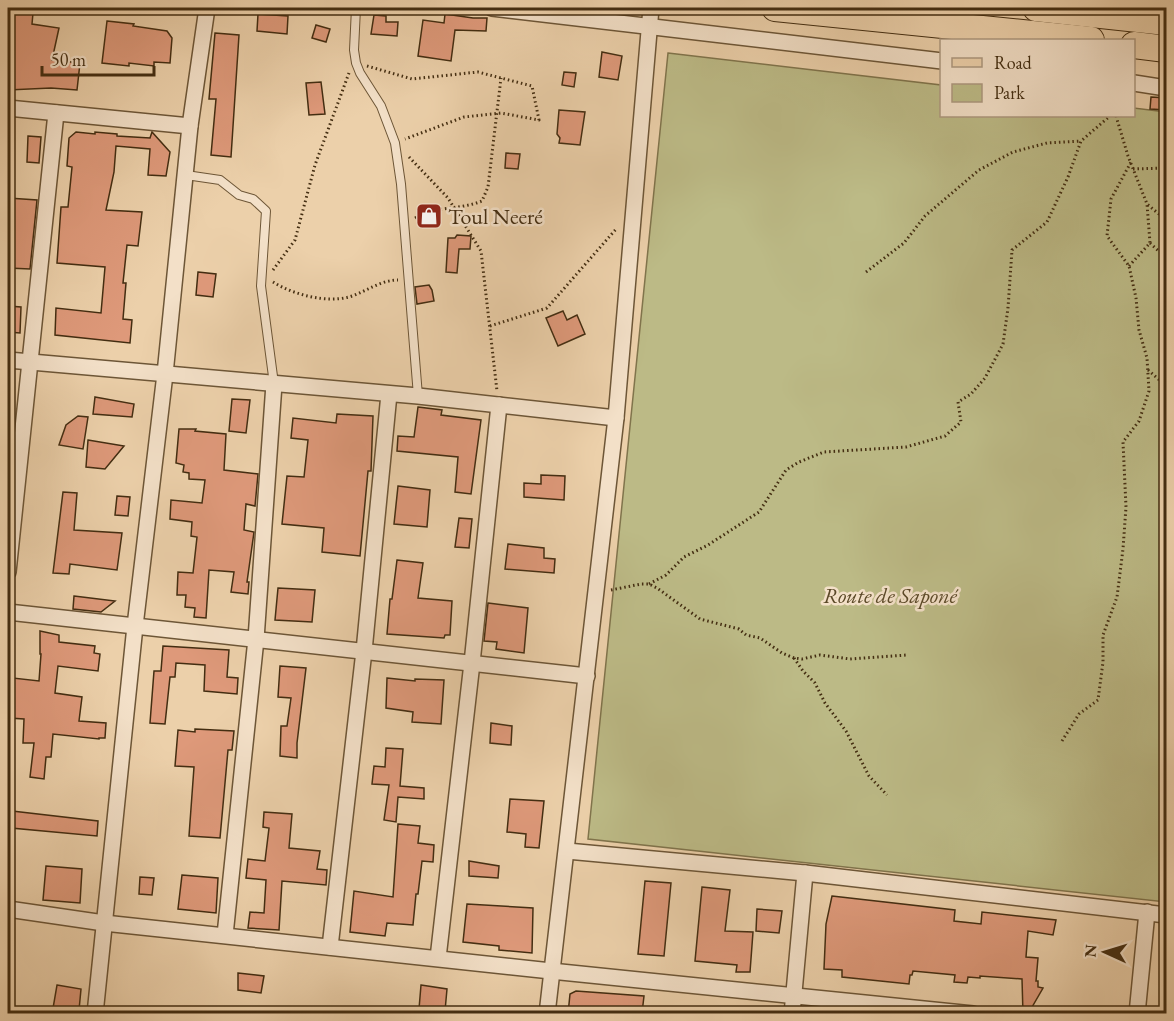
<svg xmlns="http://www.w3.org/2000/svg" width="1174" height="1021" font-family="'EB Garamond',serif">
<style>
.green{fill:#bcba86;stroke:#80744c;stroke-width:1.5}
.building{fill:#de997a;stroke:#432d11;stroke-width:1.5}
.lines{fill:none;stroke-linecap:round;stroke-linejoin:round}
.service-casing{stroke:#6d5637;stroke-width:10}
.minor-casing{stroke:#6d5637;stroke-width:18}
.primary-casing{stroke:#432d11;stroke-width:28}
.path{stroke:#432d11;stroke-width:3;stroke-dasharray:1.5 3;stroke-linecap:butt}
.service{stroke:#f3e0c8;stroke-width:8}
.minor{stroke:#f3e0c8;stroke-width:15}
.primary{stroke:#ecd0aa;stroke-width:26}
.labels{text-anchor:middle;stroke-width:5;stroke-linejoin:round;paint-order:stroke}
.poi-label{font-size:22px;fill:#432d11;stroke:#f3e0c8;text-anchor:start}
.park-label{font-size:22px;font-style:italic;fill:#5b4928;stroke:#f3e0c8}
</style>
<rect width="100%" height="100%" fill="#ecd0aa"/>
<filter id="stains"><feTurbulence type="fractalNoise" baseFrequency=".00333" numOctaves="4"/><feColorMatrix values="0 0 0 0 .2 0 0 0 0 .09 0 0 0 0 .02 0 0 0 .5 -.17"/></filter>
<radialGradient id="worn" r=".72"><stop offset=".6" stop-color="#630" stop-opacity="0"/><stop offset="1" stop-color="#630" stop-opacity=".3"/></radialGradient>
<path class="green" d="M668,53L941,85L942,116H1134V108L1166,112V902L588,839Z"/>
<g class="building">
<path d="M12,11L33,13L32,24L59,28L52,60L80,63L77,90L51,88L8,90L10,53H8Z"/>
<path d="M258,14L288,16L287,34L257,31Z"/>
<path d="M445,14L473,18H487L486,31L455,30L451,61L418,56L423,20L444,23Z"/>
<path d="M374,15L386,16V22H398L397,36L371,34Z"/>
<path d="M107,21L134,24L133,26L167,31L172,38L170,63L154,62V66L129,63V66L102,63Z"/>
<path d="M316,25L330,29L326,42L312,38Z"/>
<path d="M215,33L239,35L231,157L211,155L216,99H209Z"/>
<path d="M602,52L622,56L618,80L599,77Z"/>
<path d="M564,72L576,73L574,87L562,85Z"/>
<path d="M321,82L325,114L309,115L306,83Z"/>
<path d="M1151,97L1167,98V110L1150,109Z"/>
<path d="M559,110L585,112L580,145L559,143L560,138L557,134Z"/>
<path d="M76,132L95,134V132L117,134V136L150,138L152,132L170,152L166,176L148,175L150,149L116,146L114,172L106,210L142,212L138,246L127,245L123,283H126L123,319L132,320L130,343L55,335L56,308L101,313L105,267L57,263L61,207H68L72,167L67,166L69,138Z"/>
<path d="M28,136L41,137L39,163L27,162Z"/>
<path d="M506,153L520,154L518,169L505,168Z"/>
<path d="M8,198L37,200L30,269L8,268Z"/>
<path d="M457,235L471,236L470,249H459L457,273L446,272L448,238H455Z"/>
<path d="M198,272L216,274L213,297L196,295Z"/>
<path d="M429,285L432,290L434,301L417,304L415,287Z"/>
<path d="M8,306L21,307L20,333L8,332Z"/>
<path d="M563,311L567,320L577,315L585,334L558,346L546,318Z"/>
<path d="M95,397L134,404L132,417L93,414Z"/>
<path d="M232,399L250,400L246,433L229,431Z"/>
<path d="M418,407L442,410L441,415L481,420L471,494L455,492L458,457L397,451L398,436L414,437Z"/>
<path d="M337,414L373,416L371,471H368L360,556L322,552L324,528L282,524L287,476L304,477L308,440L291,438L293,418L336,423Z"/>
<path d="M78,416L88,417L83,449L59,445L66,425Z"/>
<path d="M179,429H196L195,431L226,434L224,470L258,474L255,506L246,504L244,530L254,532L247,582H249L248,594L231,592L234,572L209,570L206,618L194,617L195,608L185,607L186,595H177L178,572L193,573L197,537L191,536L192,522L170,519L171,500L202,503L205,480L189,479V473L183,472L184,465L176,463Z"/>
<path d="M88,440L124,446L105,469L86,467Z"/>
<path d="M541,475L565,476L564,500L524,497V483L541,484Z"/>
<path d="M398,486L430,490L427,527L394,524Z"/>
<path d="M63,492L77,493L74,530L122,533L117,570L70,564L69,574L53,573Z"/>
<path d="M117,496L130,497L128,516L115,515Z"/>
<path d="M459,518L472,519L469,548L455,547Z"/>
<path d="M508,544L544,548V558L555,559L554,573L505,569Z"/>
<path d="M397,560L423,563L418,598L452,601L450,635H445L444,638L387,634L390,599H392Z"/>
<path d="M278,588L315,590L312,622L275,620Z"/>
<path d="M74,596L115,601L101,612L73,609Z"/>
<path d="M488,603L528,608L524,653L496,649L497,642L484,641Z"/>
<path d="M40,631L59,635V642L95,646L94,653L100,654L98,671L58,666L55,693L82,697L79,721L106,723L105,738H99V739L53,734L51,757H46L44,779L30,777L34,743H23L24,719L9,718L13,678L39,681L41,654H40Z"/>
<path d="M163,646L229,650L227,677L238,678L237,694L204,691L205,665L176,663L175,677H170L165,724L150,723L154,671H161Z"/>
<path d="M280,666L306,668L297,743V758L280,756L281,726H287L291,698L278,697Z"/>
<path d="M387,678L415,681V679L444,680L441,724L412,722L413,712L386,708Z"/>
<path d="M491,723L512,726L511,745L490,743Z"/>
<path d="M195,729L234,731L232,750H228L220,838L189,836L194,767L175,766L178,730L195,732Z"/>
<path d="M386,748L403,749L400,786L424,788V799L398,797L396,822L384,820L389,785L372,784L374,766L385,767Z"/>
<path d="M510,799L544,801L539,848L525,847L526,834L507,832Z"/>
<path d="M12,811L98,821L97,836L11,828Z"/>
<path d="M264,812L292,814L289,848L320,851L317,869L327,870L326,885L282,881L279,930L248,928L250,912L264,913L266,880L246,878L248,859L265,861L269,828L263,827Z"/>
<path d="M398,824L420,826L418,843L434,845L433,862L422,861L418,894H416L413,925L387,923L385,936L350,932L354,891L393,897Z"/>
<path d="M469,861L499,866L498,878L469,876Z"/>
<path d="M46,866L82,869L80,903L43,900Z"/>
<path d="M182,875L218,878L216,913L178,909Z"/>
<path d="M140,877L154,878L152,895L139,894Z"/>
<path d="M645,881L671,883L664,956L638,954Z"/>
<path d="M702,887L730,890L725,931L753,932L750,972H736L737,965L695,961Z"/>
<path d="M832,896L955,910L954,921L981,924L982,912L1056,920L1053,935L1028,931L1026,957L1038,958L1036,981H1038V987L1043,988L1028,1014H1023L1022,979L980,976V978L968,977L967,983L954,982L955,975L913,971L912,975H910L909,984L842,977V970L824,969L826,924Z"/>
<path d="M467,904L533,908L532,953L499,950V946L463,942Z"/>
<path d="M757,909L782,911L779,933L756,931Z"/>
<path d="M238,973L264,976L261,993L238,990Z"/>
<path d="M57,985L81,989L79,1010L66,1009L65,1014H52Z"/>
<path d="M421,985L447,989L445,1011L419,1009Z"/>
<path d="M576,991L644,996L642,1013L600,1011V1014H568L570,994Z"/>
</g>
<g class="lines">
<defs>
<g id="service">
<path d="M356,8L354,50L356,63L360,73L381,106L395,143L401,184L418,396"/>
<path d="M186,175L220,180L239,195L253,199L266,211L261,286L274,384"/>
</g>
<g id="minor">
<path d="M492,8L942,61"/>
<path d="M1134,83L1166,88"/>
<path d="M8,108L190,126"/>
<path d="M8,360L418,396L616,418"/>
<path d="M8,572L56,113"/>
<path d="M8,612L587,676"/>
<path d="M567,851L805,873L1166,915"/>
<path d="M8,909L104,923L551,971L973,1014"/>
<path d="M225,935L256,639L274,384"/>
<path d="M330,947L364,651L389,394"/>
<path d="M438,958L472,663L499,405"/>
<path d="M95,1014L135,626L165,374L190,126L207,8"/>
<path d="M547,1014L616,418L651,8"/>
<path d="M792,1014L805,873"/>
<path d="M1137,1014L1147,912"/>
</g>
<g id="primary">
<path d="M775,8L1091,40"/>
<path d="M1036,8L1166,22"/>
<path d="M1134,45L1166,49"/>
</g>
</defs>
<use href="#service" class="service-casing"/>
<use href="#minor" class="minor-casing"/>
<use href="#primary" class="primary-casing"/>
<g class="path">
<path d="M367,66L412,79L478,72L532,86L539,120L501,113L464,117L405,139"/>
<path d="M1116,116L1128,156L1147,204L1166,220"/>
<path d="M409,157L448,198L481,251L497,391"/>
<path d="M1133,169L1166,168"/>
<path d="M415,218C435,206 460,210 482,201L488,187L501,78"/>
<path d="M1150,243L1165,257L1166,261"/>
<path d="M1129,266L1150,243L1147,204"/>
<path d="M273,270L295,240L315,165L349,73"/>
<path d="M866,272L904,243L925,216L979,170L1013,152L1047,143L1081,141"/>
<path d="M273,282C294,295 326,303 349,297C366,292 380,280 398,280"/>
<path d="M490,326L547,308L617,228"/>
<path d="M1148,370L1166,386"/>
<path d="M649,584L666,575L684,557L708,545L759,512L786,470L799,462L824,452L906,447L945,436L961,422L958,402L971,394L985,378L1003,344L1008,308L1012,250L1047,222L1068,177L1081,141L1110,116"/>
<path d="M611,590L641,584H649L657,588L700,619L739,629L746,635L760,638L782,653L794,658L802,659L820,655L850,659L907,655"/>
<path d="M794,658L803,671L815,683L825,703L846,731L869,776L887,795"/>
<path d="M1062,741L1079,714L1098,700L1103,662V635L1117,597L1123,549L1126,507L1123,442L1139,421L1149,391L1147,358L1139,330L1136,298L1129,266L1107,236L1111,199L1131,162"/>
</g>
<use href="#service" class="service"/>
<use href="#minor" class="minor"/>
<use href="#primary" class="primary"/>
</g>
<defs>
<symbol id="shop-square" viewBox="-11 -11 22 22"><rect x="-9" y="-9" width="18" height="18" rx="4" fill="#8f2418" stroke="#f3e0c8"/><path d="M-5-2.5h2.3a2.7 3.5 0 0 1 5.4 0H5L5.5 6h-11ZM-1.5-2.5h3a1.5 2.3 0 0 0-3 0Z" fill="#fff"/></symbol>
</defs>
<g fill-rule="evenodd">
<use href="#shop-square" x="414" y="201" width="30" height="30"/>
</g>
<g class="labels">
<g class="poi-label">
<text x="448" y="224">Toul Neeré</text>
</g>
<g class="park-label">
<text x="890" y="603">Route de Saponé</text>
</g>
</g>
<rect width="1174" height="1021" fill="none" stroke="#ecd0aa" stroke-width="30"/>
<rect x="9" y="9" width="1156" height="1003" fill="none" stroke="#432d11" stroke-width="3"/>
<rect x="15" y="15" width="1144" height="991" fill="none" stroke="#432d11" stroke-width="1.5"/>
<rect x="940" y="39" width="195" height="78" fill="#f3e0c8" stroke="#ad987f" stroke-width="1.5"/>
<rect x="952" y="58" width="30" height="9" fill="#ecd0aa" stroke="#ad987f" stroke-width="1.5"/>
<text x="994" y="69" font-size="18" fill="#432d11">Road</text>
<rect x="952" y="84" width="30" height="18" fill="#bcba86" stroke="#ad987f" stroke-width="1.5"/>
<text x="994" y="99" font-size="18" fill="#432d11">Park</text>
<g transform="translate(1105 952) rotate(274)" stroke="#f3e0c8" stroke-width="4.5" paint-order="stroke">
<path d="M0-4.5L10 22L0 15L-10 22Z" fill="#432d11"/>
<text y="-9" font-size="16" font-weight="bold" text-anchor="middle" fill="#432d11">N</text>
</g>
<path d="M42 66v9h112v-9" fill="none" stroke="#432d11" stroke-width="3"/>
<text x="51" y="66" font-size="18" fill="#432d11" stroke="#f3e0c8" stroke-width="4.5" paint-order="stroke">50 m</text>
<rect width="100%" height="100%" filter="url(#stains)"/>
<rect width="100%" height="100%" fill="url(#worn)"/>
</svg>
